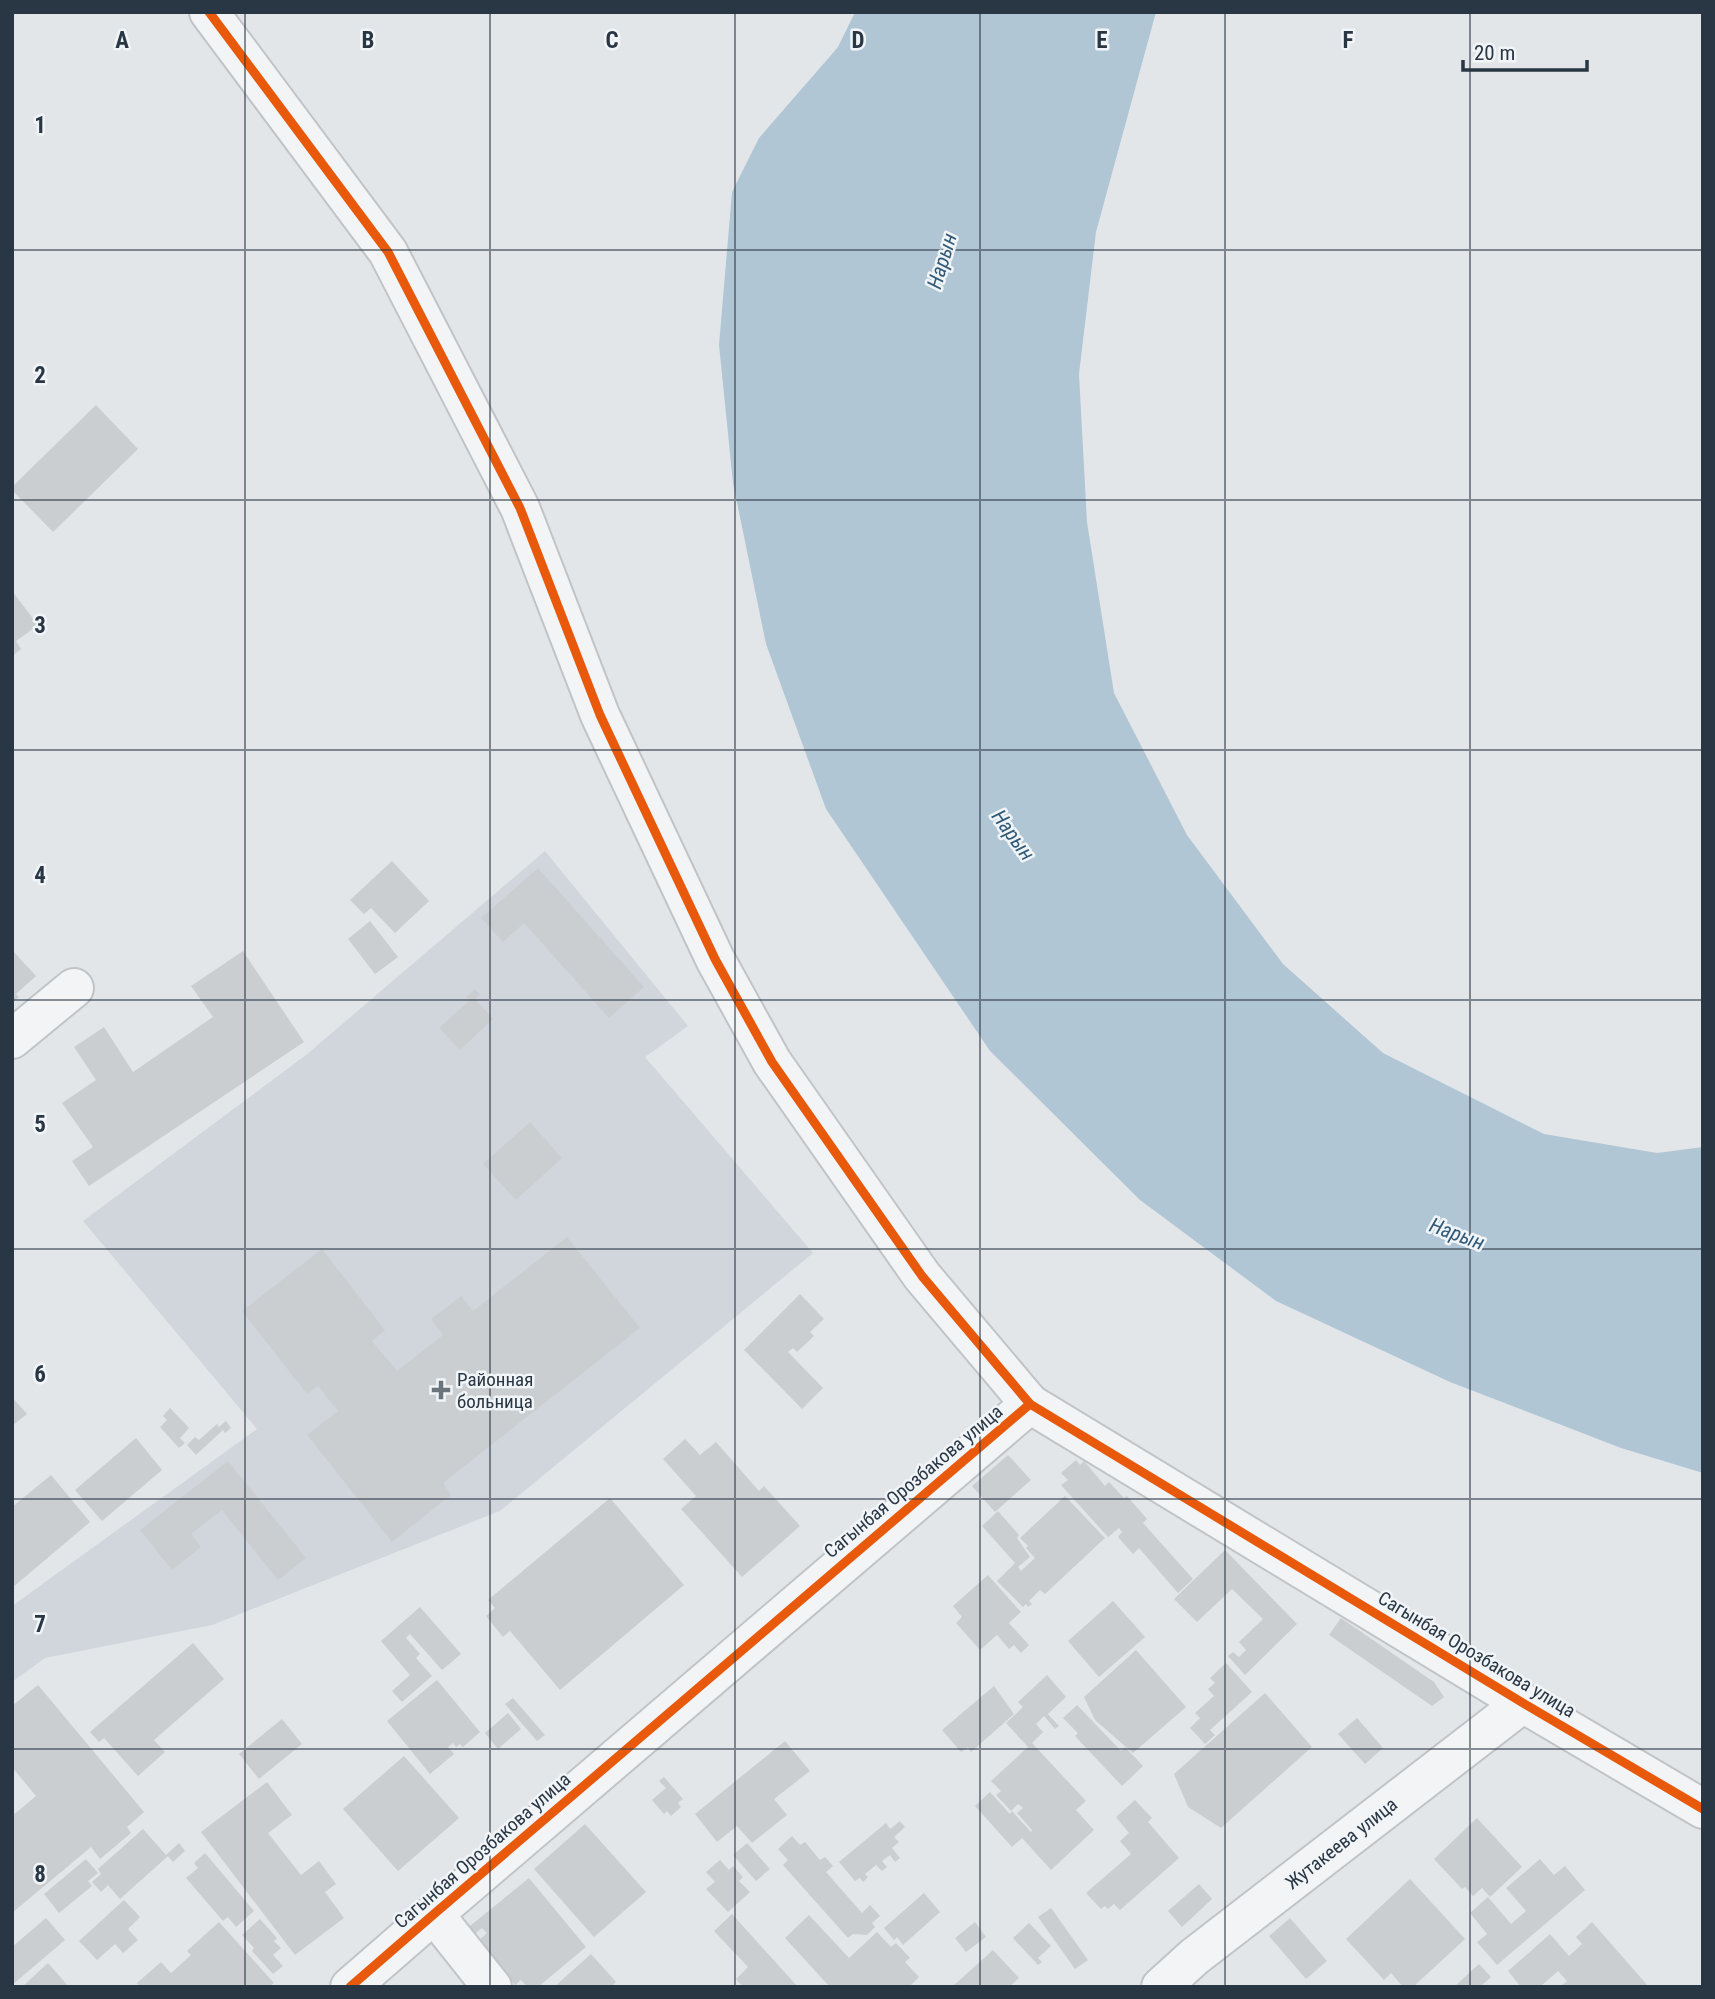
<svg xmlns="http://www.w3.org/2000/svg" width="1715" height="1999" font-family="'Roboto Condensed',sans-serif">
<style>
.built{fill:#d1d6dc}
.water{fill:#b1c6d5}
.building{fill:#cbced1}
.lines{fill:none;stroke-linecap:round;stroke-linejoin:round}
.minor-casing{stroke:#c1c4c7;stroke-width:42}
.tertiary-casing{stroke:#c1c4c7;stroke-width:42}
.minor{stroke:#f3f4f5;stroke-width:38}
.tertiary{stroke:#f3f4f5;stroke-width:38}
.cycleway-casing{stroke:#f1f5f8;stroke-width:13}
.cycleway{stroke:#e8590c;stroke-width:9}
.grid{fill:none;stroke:#293643;stroke-width:2;stroke-opacity:0.55}
.poi-dot{fill:#6a747d;stroke:#f1f5f8;stroke-width:2.5}
.labels{text-anchor:middle;stroke-width:5;stroke-linejoin:round;paint-order:stroke}
.poi-label{font-size:19px;fill:#293643;stroke:#f1f5f8;text-anchor:start}
.street-label{font-size:19px;fill:#293643;stroke:#f1f5f8}
.water-label{font-size:21px;font-style:italic;fill:#315a79;stroke:#f1f5f8}
.grid-label{font-size:23px;text-anchor:middle;font-weight:bold;fill:#293643;stroke:#f1f5f8;stroke-width:5;stroke-linejoin:round;paint-order:stroke}
</style>
<rect width="100%" height="100%" fill="#e3e6e9"/>
<path class="built" d="M545,851L688,1026L645,1057L813,1253L500,1511L212,1625L45,1658L12,1682V1606L257,1429L83,1221L306,1055Z"/>
<path class="water" d="M855,12H1156L1096,232L1079,374L1087,522L1114,693L1187,835L1283,964L1383,1053L1544,1134L1657,1153L1703,1147V1473L1621,1448L1450,1382L1276,1301L1140,1200L990,1051L826,809L766,644L733,483L719,345L732,192L759,138L838,47Z"/>
<g class="building">
<path d="M96,405L138,449L53,532L12,490V487Z"/>
<path d="M12,591L38,625L16,641L21,649L12,656Z"/>
<path d="M392,861L429,901L395,933L371,908L364,914L350,900Z"/>
<path d="M538,868L644,987L609,1018L524,923L503,942L481,918Z"/>
<path d="M370,921L398,957L375,974L348,939Z"/>
<path d="M12,950L36,976L16,994L19,997L12,1003Z"/>
<path d="M243,951L304,1042L89,1186L72,1161L93,1147L62,1103L96,1080L74,1047L104,1027L133,1072L213,1017L191,986Z"/>
<path d="M475,989L480,995L475,999L493,1019L460,1050L439,1028L469,1001L466,997Z"/>
<path d="M530,1122L562,1158L516,1200L483,1164Z"/>
<path d="M567,1237L640,1328L443,1483L451,1495L392,1542L307,1435L338,1411L318,1386L307,1394L242,1311L322,1249L385,1330L372,1341L397,1371L443,1335L431,1319L461,1296L473,1311Z"/>
<path d="M800,1294L824,1319L810,1332L814,1336L797,1352L793,1348L788,1352L823,1388L802,1409L744,1350Z"/>
<path d="M12,1397L27,1414L12,1426Z"/>
<path d="M170,1408L189,1428L180,1438L185,1443L179,1448L160,1427L167,1420L163,1416Z"/>
<path d="M226,1421L231,1428L225,1433L223,1430L196,1455L187,1445L195,1437L199,1440L217,1424L219,1427Z"/>
<path d="M136,1438L162,1470L102,1521L75,1490Z"/>
<path d="M685,1439L700,1455L716,1442L759,1491L764,1486L800,1526L742,1577L681,1509L696,1496L663,1459Z"/>
<path d="M1008,1455L1031,1480L995,1512L972,1486Z"/>
<path d="M1076,1460L1080,1465L1084,1461L1105,1486L1109,1482L1124,1498L1127,1496L1147,1519L1143,1523L1193,1579L1178,1593L1139,1548L1133,1554L1118,1537L1122,1532L1119,1528L1108,1537L1061,1485L1068,1480L1061,1473Z"/>
<path d="M228,1461L306,1558L278,1580L222,1510L191,1534L201,1547L172,1570L140,1530Z"/>
<path d="M51,1475L90,1522L12,1588V1507Z"/>
<path d="M1065,1496L1105,1538L1045,1594L1040,1590L1029,1601L1032,1604L1028,1607L1026,1604L1023,1607L997,1581L1015,1563L982,1526L998,1511L1019,1535L1017,1538L1030,1557L1018,1567L1021,1571L1035,1558L1026,1548L1028,1546L1020,1538Z"/>
<path d="M610,1498L684,1585L560,1690L510,1631L503,1637L486,1616L495,1608L488,1600Z"/>
<path d="M1225,1550L1297,1624L1245,1675L1228,1656L1233,1652L1239,1657L1246,1650L1239,1642L1263,1619L1232,1589L1197,1622L1174,1599Z"/>
<path d="M988,1575L1021,1612L1009,1623L1029,1645L1021,1653L1014,1645L1009,1649L997,1635L980,1650L956,1623L962,1617L953,1606Z"/>
<path d="M1113,1601L1145,1637L1099,1677L1068,1641Z"/>
<path d="M420,1607L461,1654L442,1670L410,1634L406,1638L420,1654L416,1658L432,1676L402,1702L392,1691L410,1675L381,1641Z"/>
<path d="M1341,1618L1434,1682L1444,1697L1432,1706L1329,1635Z"/>
<path d="M193,1643L224,1679L154,1740L165,1752L138,1776L104,1738L99,1742L90,1732Z"/>
<path d="M1136,1650L1186,1707L1133,1753L1095,1720L1084,1697Z"/>
<path d="M1226,1663L1252,1692L1210,1730L1215,1735L1205,1744L1190,1728L1200,1718L1195,1713L1214,1696L1208,1689L1215,1683L1210,1678Z"/>
<path d="M1047,1675L1066,1697L1048,1714L1059,1726L1055,1729L1044,1716L1036,1724L1043,1732L1032,1743L1086,1801L1076,1810L1094,1830L1051,1870L1022,1838L1012,1847L975,1806L990,1792L1010,1814L1012,1811L1031,1832L1032,1830L1017,1813L1023,1808L1018,1804L1011,1811L996,1795L1001,1791L991,1781L1028,1747L1006,1723L1023,1707L1018,1702Z"/>
<path d="M437,1680L480,1732L463,1747L460,1744L456,1747L453,1743L448,1747L454,1754L430,1774L387,1721Z"/>
<path d="M38,1685L144,1812L127,1827L131,1833L100,1859L91,1847L12,1913V1816L36,1796L12,1767V1706Z"/>
<path d="M994,1686L1014,1714L971,1752L968,1747L961,1752L942,1730Z"/>
<path d="M1265,1693L1312,1747L1221,1828L1188,1807L1174,1774Z"/>
<path d="M513,1698L545,1735L537,1741L505,1704Z"/>
<path d="M1077,1705L1121,1751L1125,1747L1143,1766L1122,1786L1075,1736L1078,1733L1063,1718Z"/>
<path d="M508,1713L521,1729L498,1749L485,1733Z"/>
<path d="M1357,1718L1383,1748L1365,1764L1338,1734Z"/>
<path d="M282,1719L302,1744L259,1779L239,1754Z"/>
<path d="M785,1741L810,1771L774,1799L787,1815L752,1843L737,1826L717,1842L695,1814Z"/>
<path d="M404,1756L459,1818L398,1871L343,1809Z"/>
<path d="M664,1777L683,1799L678,1803L681,1807L671,1816L667,1811L664,1814L652,1800L666,1788L659,1781Z"/>
<path d="M267,1782L292,1815L268,1833L301,1875L319,1861L336,1884L325,1892L344,1918L295,1955L201,1832Z"/>
<path d="M1135,1800L1152,1818L1148,1822L1179,1858L1120,1910L1114,1904L1108,1909L1105,1906L1101,1909L1086,1893L1131,1854L1120,1841L1129,1833L1116,1817Z"/>
<path d="M1477,1818L1522,1867L1490,1897L1482,1888L1473,1896L1465,1887L1462,1889L1434,1859Z"/>
<path d="M900,1821L905,1827L894,1837L899,1842L892,1848L900,1858L895,1862L890,1855L882,1861L887,1867L882,1871L876,1865L865,1874L868,1877L863,1882L860,1878L855,1881L839,1862L886,1823L890,1829Z"/>
<path d="M585,1824L646,1892L594,1937L534,1869Z"/>
<path d="M143,1829L166,1855L179,1843L185,1851L173,1862L168,1856L120,1899L108,1885L101,1892L92,1882L101,1874L98,1869Z"/>
<path d="M792,1836L800,1845L805,1842L820,1860L825,1857L833,1866L826,1872L862,1913L870,1905L880,1916L872,1923L875,1927L867,1935L853,1934L848,1938L783,1865L788,1860L778,1849Z"/>
<path d="M747,1843L770,1869L756,1881L733,1855Z"/>
<path d="M205,1853L254,1911L236,1927L228,1917L223,1921L186,1878L198,1868L194,1863Z"/>
<path d="M86,1859L98,1873L88,1881L92,1886L59,1913L44,1894Z"/>
<path d="M1540,1859L1554,1875L1565,1866L1585,1890L1497,1965L1477,1942L1487,1934L1470,1913L1488,1897L1511,1924L1526,1911L1506,1888Z"/>
<path d="M720,1860L729,1870L733,1866L743,1877L739,1881L750,1892L728,1912L706,1889L715,1882L706,1872Z"/>
<path d="M529,1878L586,1947L538,1987H527L521,1980L515,1985L492,1958L475,1944L487,1933L482,1928L471,1937L465,1930Z"/>
<path d="M1410,1879L1465,1939L1413,1987H1403L1391,1973L1384,1980L1346,1939Z"/>
<path d="M1199,1884L1212,1899L1182,1927L1168,1911Z"/>
<path d="M924,1893L940,1912L903,1945L897,1937L894,1940L884,1928Z"/>
<path d="M124,1900L140,1917L128,1929L138,1940L123,1953L115,1944L97,1960L79,1941Z"/>
<path d="M1051,1908L1088,1960L1075,1969L1038,1917Z"/>
<path d="M732,1914L798,1987H743L736,1979L748,1967L714,1931Z"/>
<path d="M809,1915L849,1958L877,1932L891,1947L896,1943L910,1958L905,1962L919,1977L909,1987H830L785,1938Z"/>
<path d="M46,1918L65,1940L12,1985V1947Z"/>
<path d="M1290,1918L1327,1961L1306,1979L1269,1936Z"/>
<path d="M260,1919L277,1938L274,1941L281,1948L273,1955L283,1966L273,1974L252,1951L254,1948L242,1935Z"/>
<path d="M219,1922L274,1983L269,1987H140L137,1983L161,1962L171,1973L191,1955L187,1951Z"/>
<path d="M975,1922L986,1937L966,1952L955,1938Z"/>
<path d="M1592,1922L1649,1987H1560L1567,1981L1558,1971L1540,1987H1521L1508,1971L1550,1934L1569,1956L1582,1944L1576,1937Z"/>
<path d="M1029,1923L1051,1946L1038,1958L1042,1962L1038,1965L1013,1938Z"/>
<path d="M993,1950L1019,1978L1009,1987H952Z"/>
<path d="M591,1954L616,1982L611,1987H554Z"/>
<path d="M48,1963L69,1987H22Z"/>
<path d="M1479,1964L1491,1977L1480,1987H1454Z"/>
</g>
<g class="lines">
<defs>
<g id="minor">
<path d="M12,1039L74,988"/>
<path d="M434,1914L492,1987"/>
<path d="M1161,1987L1194,1957L1523,1703"/>
</g>
<g id="tertiary">
<path d="M209,12L388,252L520,508L600,715L715,959L772,1062L922,1276L1030,1404"/>
<path d="M350,1987L434,1914L1030,1404L1523,1703L1703,1809"/>
</g>
</defs>
<use href="#minor" class="minor-casing"/>
<use href="#tertiary" class="tertiary-casing"/>
<use href="#minor" class="minor"/>
<use href="#tertiary" class="tertiary"/>
<defs>
<g id="cycleway">
<path d="M209,12L388,252L520,508L600,715L715,959L772,1062L922,1276L1030,1404"/>
<path d="M350,1987L434,1914L1030,1404L1523,1703L1703,1809"/>
</g>
</defs>
<use href="#cycleway" class="cycleway-casing"/>
<use href="#cycleway" class="cycleway"/>
</g>
<path class="grid" d="M245,12V1987M490,12V1987M735,12V1987M980,12V1987M1225,12V1987M1470,12V1987M12,250H1703M12,500H1703M12,750H1703M12,1000H1703M12,1249H1703M12,1499H1703M12,1749H1703"/>
<path class="poi-dot" d="M437.5 1379.5h7v7h7v7h-7v7h-7v-7h-7v-7h7z"/>
<g class="labels">
<g class="poi-label">
<text x="457" y="1386">Районная<tspan x="457" dy="22">больница</tspan></text>
</g>
<g class="street-label">
<text transform="translate(913 1481) rotate(-40)" y="7">Сагынбая Орозбакова улица</text>
<text transform="translate(1477 1654) rotate(31)" y="7">Сагынбая Орозбакова улица</text>
<text transform="translate(1341 1843) rotate(-38)" y="7">Жутакеева улица</text>
<text transform="translate(482 1850) rotate(-41)" y="7">Сагынбая Орозбакова улица</text>
</g>
<g class="water-label">
<text transform="translate(942 261) rotate(-73)" y="7">Нарын</text>
<text transform="translate(1013 835) rotate(54)" y="7">Нарын</text>
<text transform="translate(1457 1234) rotate(20)" y="7">Нарын</text>
</g>
</g>
<g class="grid-label">
<text x="122" y="48">A</text>
<text x="368" y="48">B</text>
<text x="612" y="48">C</text>
<text x="858" y="48">D</text>
<text x="1102" y="48">E</text>
<text x="1348" y="48">F</text>
<text x="40" y="133">1</text>
<text x="40" y="383">2</text>
<text x="40" y="633">3</text>
<text x="40" y="883">4</text>
<text x="40" y="1132">5</text>
<text x="40" y="1382">6</text>
<text x="40" y="1632">7</text>
<text x="40" y="1882">8</text>
</g>
<rect width="1715" height="1999" fill="none" stroke="#293643" stroke-width="28"/>
<path d="M1463 60v10h124v-10" fill="none" stroke="#293643" stroke-width="3.5"/>
<text x="1474" y="60" font-size="21" fill="#293643" stroke="#f1f5f8" stroke-width="5" paint-order="stroke">20 m</text>
</svg>
